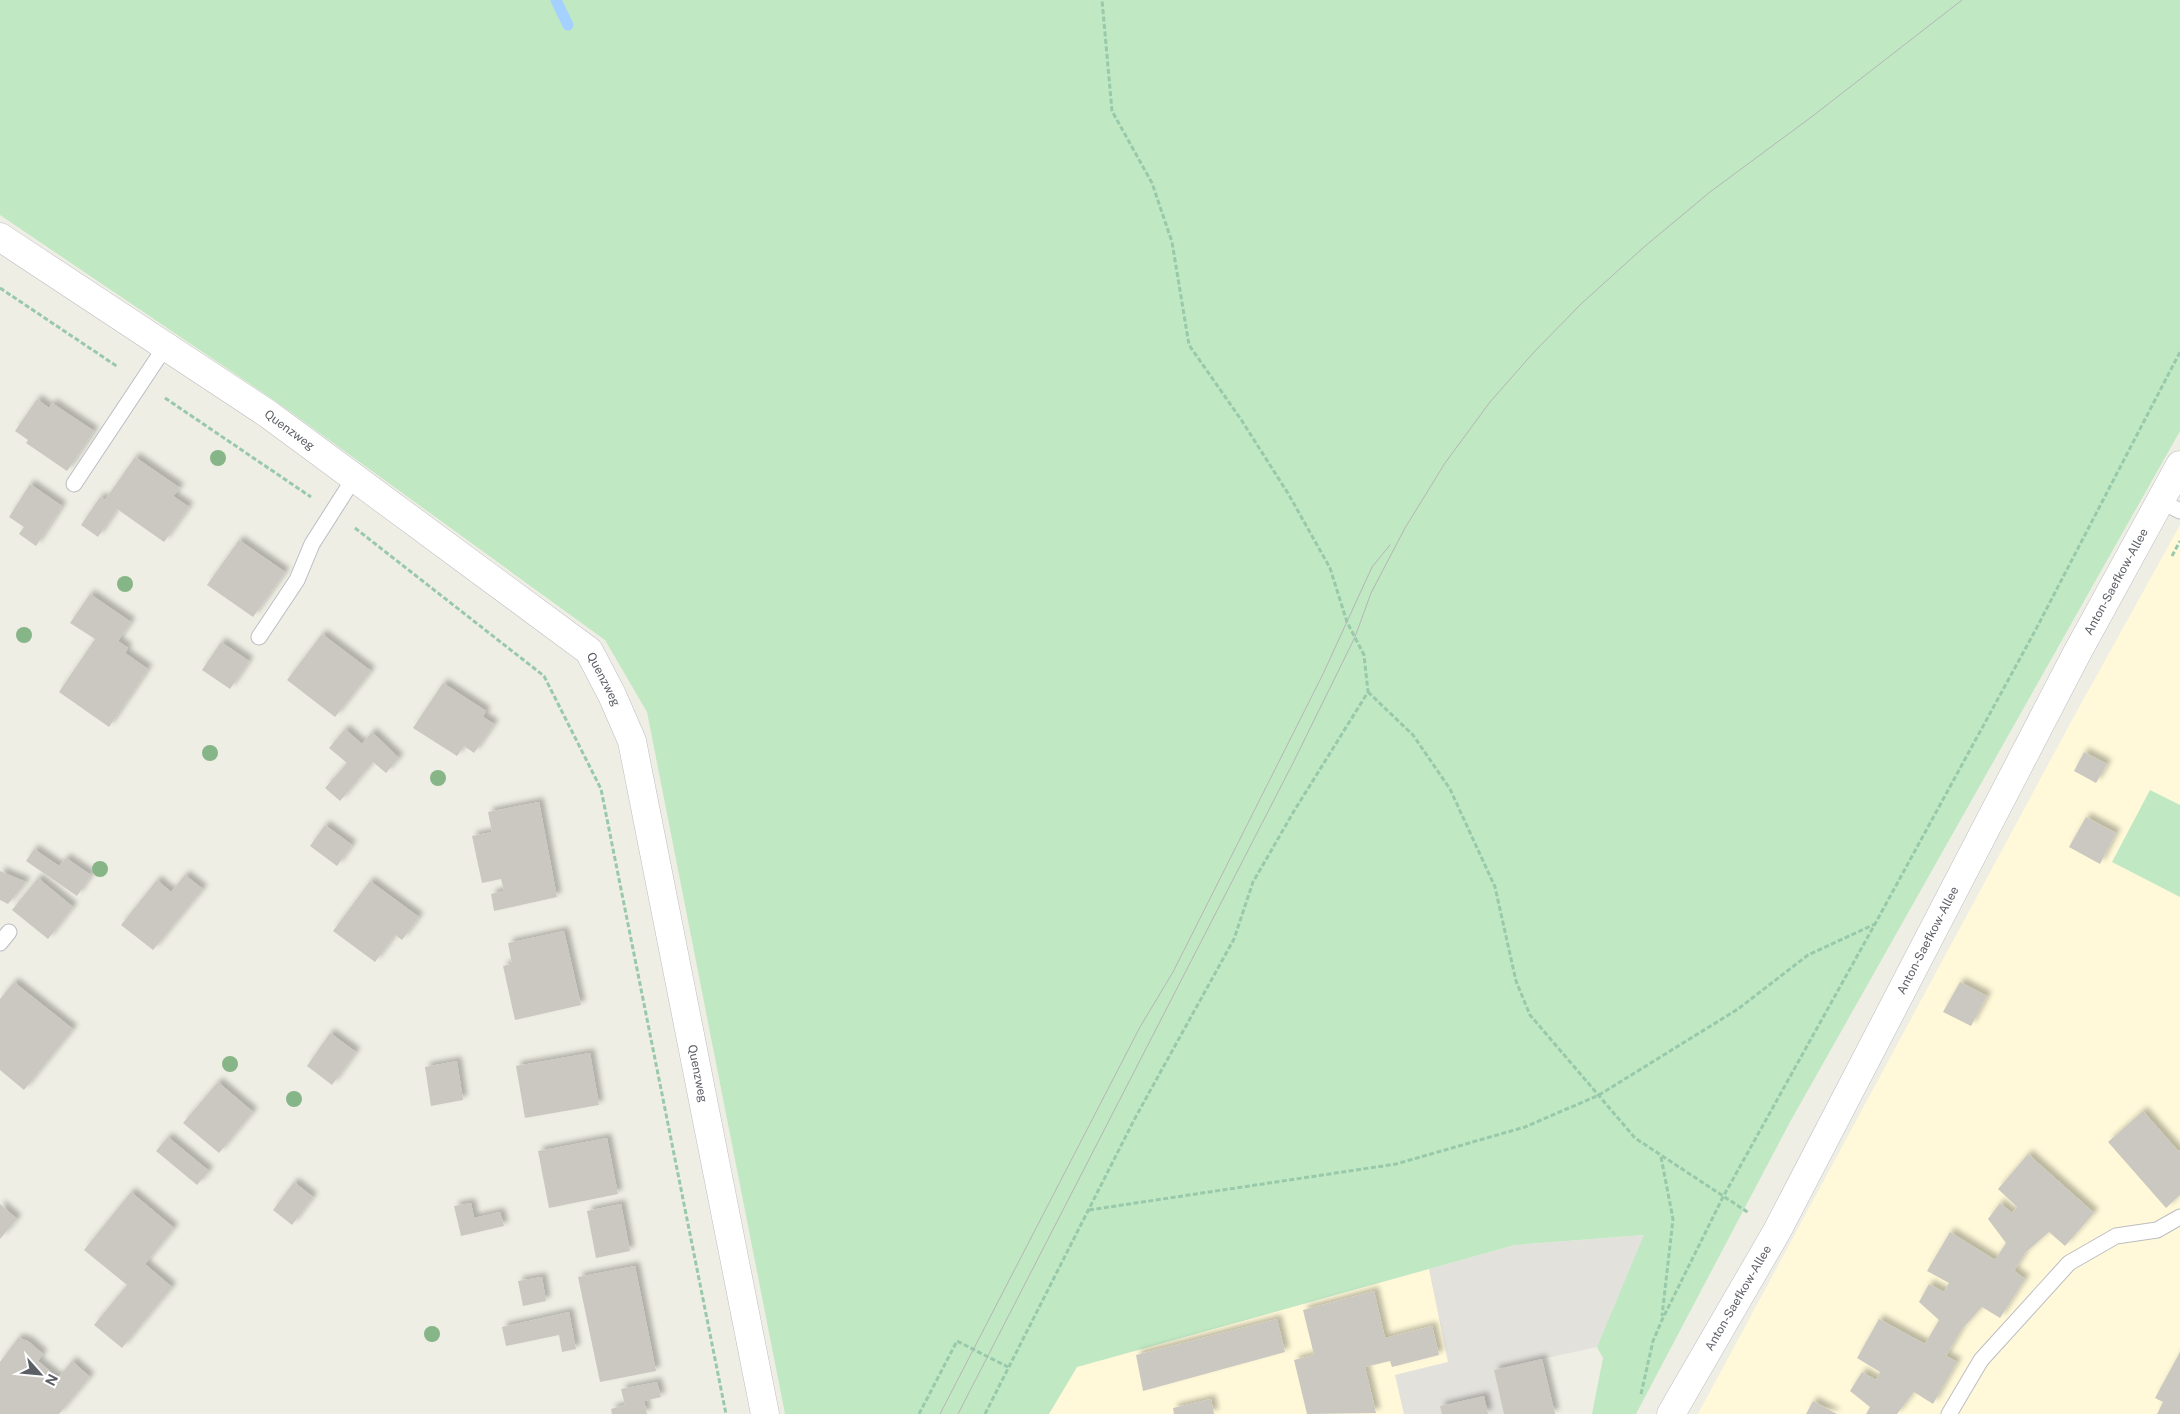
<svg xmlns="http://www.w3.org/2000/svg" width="2180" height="1414" font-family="'Public Sans',sans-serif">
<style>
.commercial{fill:#fff9d9}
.industrial{fill:#e3e1dc}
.green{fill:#c0e8c3}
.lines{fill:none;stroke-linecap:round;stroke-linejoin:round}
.stream{stroke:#a4d1ff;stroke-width:11}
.building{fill:#cac8c1;filter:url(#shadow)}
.service-casing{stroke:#bcbdc3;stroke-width:17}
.minor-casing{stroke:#bcbdc3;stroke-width:29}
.tertiary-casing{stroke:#bcbdc3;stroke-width:29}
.path{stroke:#98c9aa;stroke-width:3;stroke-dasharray:5 2.5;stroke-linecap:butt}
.service{stroke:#fff;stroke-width:15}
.minor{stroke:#fff;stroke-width:28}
.tertiary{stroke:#fff;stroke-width:28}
.tram{stroke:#b5b6b6;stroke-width:1}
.tree{fill:#86b588}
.labels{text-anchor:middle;stroke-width:4.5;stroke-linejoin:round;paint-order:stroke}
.street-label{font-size:12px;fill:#5c5f65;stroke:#fff}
</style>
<defs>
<filter id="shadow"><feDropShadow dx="4.5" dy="-4.5" stdDeviation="2.5" flood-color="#0004"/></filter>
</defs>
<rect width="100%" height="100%" fill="#efeee4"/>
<g class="commercial">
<path d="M2180,525V1414H1698L2071,722Z"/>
<path d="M1429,1269L1448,1362L1395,1375L1404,1414H1049L1077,1367Z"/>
</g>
<path class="industrial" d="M1645,1235L1597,1347L1542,1359L1555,1414H1404L1395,1375L1448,1362L1429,1269L1516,1245Z"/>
<g class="green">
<path d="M0,0H2180V431L1790,1122L1636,1414H1592L1603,1358L1597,1347L1644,1235L1515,1245L1077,1367L1049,1414H785L647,712L605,640L281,405L0,215Z"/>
<path d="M2150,790L2180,805V897L2112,862Z"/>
</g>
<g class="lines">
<path class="stream" d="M556,0L568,25"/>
</g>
<g class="building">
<path d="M37,399L49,408L52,403L94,431L67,471L26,443L28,440L15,431Z"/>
<path d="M135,457L180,488L173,496L189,507L164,542L117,509L98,537L81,525L100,497L105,500Z"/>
<path d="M30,484L62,506L36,546L19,534L24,527L9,517Z"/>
<path d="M239,540L285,572L253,617L207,585Z"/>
<path d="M90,594L131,622L118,641L128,648L125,653L148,669L109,727L59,692L95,639L70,623Z"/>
<path d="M322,634L371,671L335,717L287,680Z"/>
<path d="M221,642L249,661L230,689L202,670Z"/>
<path d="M443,683L486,711L483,717L494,724L474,753L464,746L457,756L413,728Z"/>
<path d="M345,729L362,744L372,732L399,758L386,773L373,762L340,801L325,788L347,763L329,748Z"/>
<path d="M2084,752L2107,764L2096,783L2074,771Z"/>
<path d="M539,802L557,897L494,911L491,894L504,891L501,879L482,883L472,836L492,832L488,812Z"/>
<path d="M2086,817L2116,833L2100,864L2069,847Z"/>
<path d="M325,825L352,845L337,866L310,846Z"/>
<path d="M34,849L59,866L66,858L91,875L77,896L26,861Z"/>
<path d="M0,871L26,882L8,904L0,900Z"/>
<path d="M185,875L203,889L153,950L121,925L157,880L171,892Z"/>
<path d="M38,878L73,907L48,939L12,910Z"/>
<path d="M370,881L419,917L402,940L395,935L375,962L333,931Z"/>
<path d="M564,931L581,1005L515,1020L503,966L512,964L508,943Z"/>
<path d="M14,982L73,1029L24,1090L0,1070V999Z"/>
<path d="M1960,982L1987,996L1971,1026L1943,1012Z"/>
<path d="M330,1033L356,1052L332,1085L307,1066Z"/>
<path d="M590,1053L599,1105L525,1118L516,1066Z"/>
<path d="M457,1061L463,1100L431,1106L425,1067Z"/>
<path d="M218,1082L253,1112L219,1153L183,1123Z"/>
<path d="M2143,1111L2178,1151L2180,1150V1195L2166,1208L2108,1142Z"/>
<path d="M168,1137L209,1171L197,1185L156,1151Z"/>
<path d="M607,1138L618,1194L549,1208L538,1151Z"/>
<path d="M2028,1154L2094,1213L2065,1246L2049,1232L2025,1253L2014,1271L2025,1279L2000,1318L1982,1307L1961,1330L1946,1356L1957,1362L1933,1404L1914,1392L1897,1414H1866L1870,1407L1850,1391L1862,1372L1876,1380L1880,1372L1857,1358L1879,1319L1925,1344L1939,1320L1919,1302L1929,1284L1944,1292L1949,1283L1927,1271L1950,1232L1995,1260L2006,1243L1988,1219L2000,1203L2012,1213L2017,1207L1998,1189Z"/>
<path d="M294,1182L313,1197L292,1225L273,1210Z"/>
<path d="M131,1192L174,1228L145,1264L172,1287L122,1348L94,1325L127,1285L84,1250Z"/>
<path d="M471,1203L474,1218L500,1212L504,1226L461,1236L454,1206Z"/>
<path d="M0,1204L17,1219L0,1239Z"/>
<path d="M621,1204L630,1251L596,1258L587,1211Z"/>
<path d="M635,1266L656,1371L600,1382L578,1277Z"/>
<path d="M542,1277L546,1301L523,1306L518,1281Z"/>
<path d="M1374,1291L1385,1338L1432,1326L1439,1355L1392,1367L1390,1361L1365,1367L1376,1413L1307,1414L1294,1360L1314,1355L1303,1310Z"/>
<path d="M569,1312L576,1349L562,1352L559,1335L506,1346L502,1327Z"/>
<path d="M1277,1319L1285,1352L1143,1391L1136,1355Z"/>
<path d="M18,1338L28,1341L43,1354L38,1361L58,1378L72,1361L90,1377L59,1414H0V1362Z"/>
<path d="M2180,1352V1414H2157L2163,1402L2155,1398Z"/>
<path d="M1542,1359L1555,1414H1504L1494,1370Z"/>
<path d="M657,1382L661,1397L644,1401L647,1414H612L611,1409L625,1405L621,1389Z"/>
<path d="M1484,1396L1488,1414H1442L1440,1406Z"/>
<path d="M1211,1399L1214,1414H1174L1173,1408Z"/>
<path d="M1813,1401L1837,1414H1806Z"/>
</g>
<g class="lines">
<defs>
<g id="service">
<path d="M74,484L165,347"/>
<path d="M2160,501L2180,511"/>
<path d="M259,637L297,580L312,544L354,478"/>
<path d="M0,943L9,932"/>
<path d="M1949,1414L1981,1360L2069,1263L2116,1236L2157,1230L2180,1217"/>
</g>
<g id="minor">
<path id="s1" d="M1671,1414L1777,1231L2077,653L2180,465"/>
</g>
<g id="tertiary">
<path id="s2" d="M0,237L268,414L589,651L612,695L632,741L765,1414"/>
</g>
</defs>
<use href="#service" class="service-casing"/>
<use href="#minor" class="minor-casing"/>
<use href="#tertiary" class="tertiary-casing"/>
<g class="path">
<path d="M0,288L118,367"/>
<path d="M165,398L311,497"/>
<path d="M355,528L544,676L601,789L726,1414"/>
<path d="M2172,556L2180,541"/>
<path d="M1368,692L1413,735L1450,789L1495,887L1516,981L1530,1015L1635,1138L1749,1213"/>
<path d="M1661,1157L1673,1219L1662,1316"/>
<path d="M1089,1210L1396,1164L1525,1127L1599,1095L1738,1009L1808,955L1875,924"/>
<path d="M1641,1394L1653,1341L1662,1320L1723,1197L1875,924L2035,631L2180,352"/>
<path d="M919,1414L957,1341L1008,1367"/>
<path d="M985,1414L1134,1120L1234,939L1253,882L1294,811L1368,692L1364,655L1347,622L1330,568L1289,495L1242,421L1189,345L1172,242L1152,183L1112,111L1102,0"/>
</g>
<use href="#service" class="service"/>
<use href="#minor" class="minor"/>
<use href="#tertiary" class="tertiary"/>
<g class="tram">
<path d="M940,1414L1140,1027L1173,972L1323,674L1372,567L1390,545"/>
<path d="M958,1414L1293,763L1355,637L1371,593L1405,528L1445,463L1490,402L1534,352L1581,304L1644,247L1710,192L1814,115L1962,0"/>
</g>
</g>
<g class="tree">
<circle cx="218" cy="458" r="8"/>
<circle cx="125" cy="584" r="8"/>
<circle cx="24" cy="635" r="8"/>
<circle cx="210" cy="753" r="8"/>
<circle cx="438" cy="778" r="8"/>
<circle cx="100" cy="869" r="8"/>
<circle cx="230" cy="1064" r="8"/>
<circle cx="294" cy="1099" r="8"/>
<circle cx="432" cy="1334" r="8"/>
</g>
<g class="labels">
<g class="street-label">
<text dy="4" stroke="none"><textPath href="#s2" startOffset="348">Quenzweg</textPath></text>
<text dy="4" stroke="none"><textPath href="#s1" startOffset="944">Anton-Saefkow-Allee</textPath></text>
<text dy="4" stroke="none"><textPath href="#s2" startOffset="752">Quenzweg</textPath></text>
<text dy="4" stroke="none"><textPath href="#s1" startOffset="539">Anton-Saefkow-Allee</textPath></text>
<text dy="4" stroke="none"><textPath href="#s2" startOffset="1159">Quenzweg</textPath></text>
<text dy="4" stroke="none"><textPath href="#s1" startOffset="134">Anton-Saefkow-Allee</textPath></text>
</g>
</g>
<g transform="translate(40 1374) rotate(117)" stroke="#ffffff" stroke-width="4" paint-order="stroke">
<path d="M0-4L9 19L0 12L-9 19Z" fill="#5c5f65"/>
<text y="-8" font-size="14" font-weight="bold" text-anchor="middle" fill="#5c5f65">N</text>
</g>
</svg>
